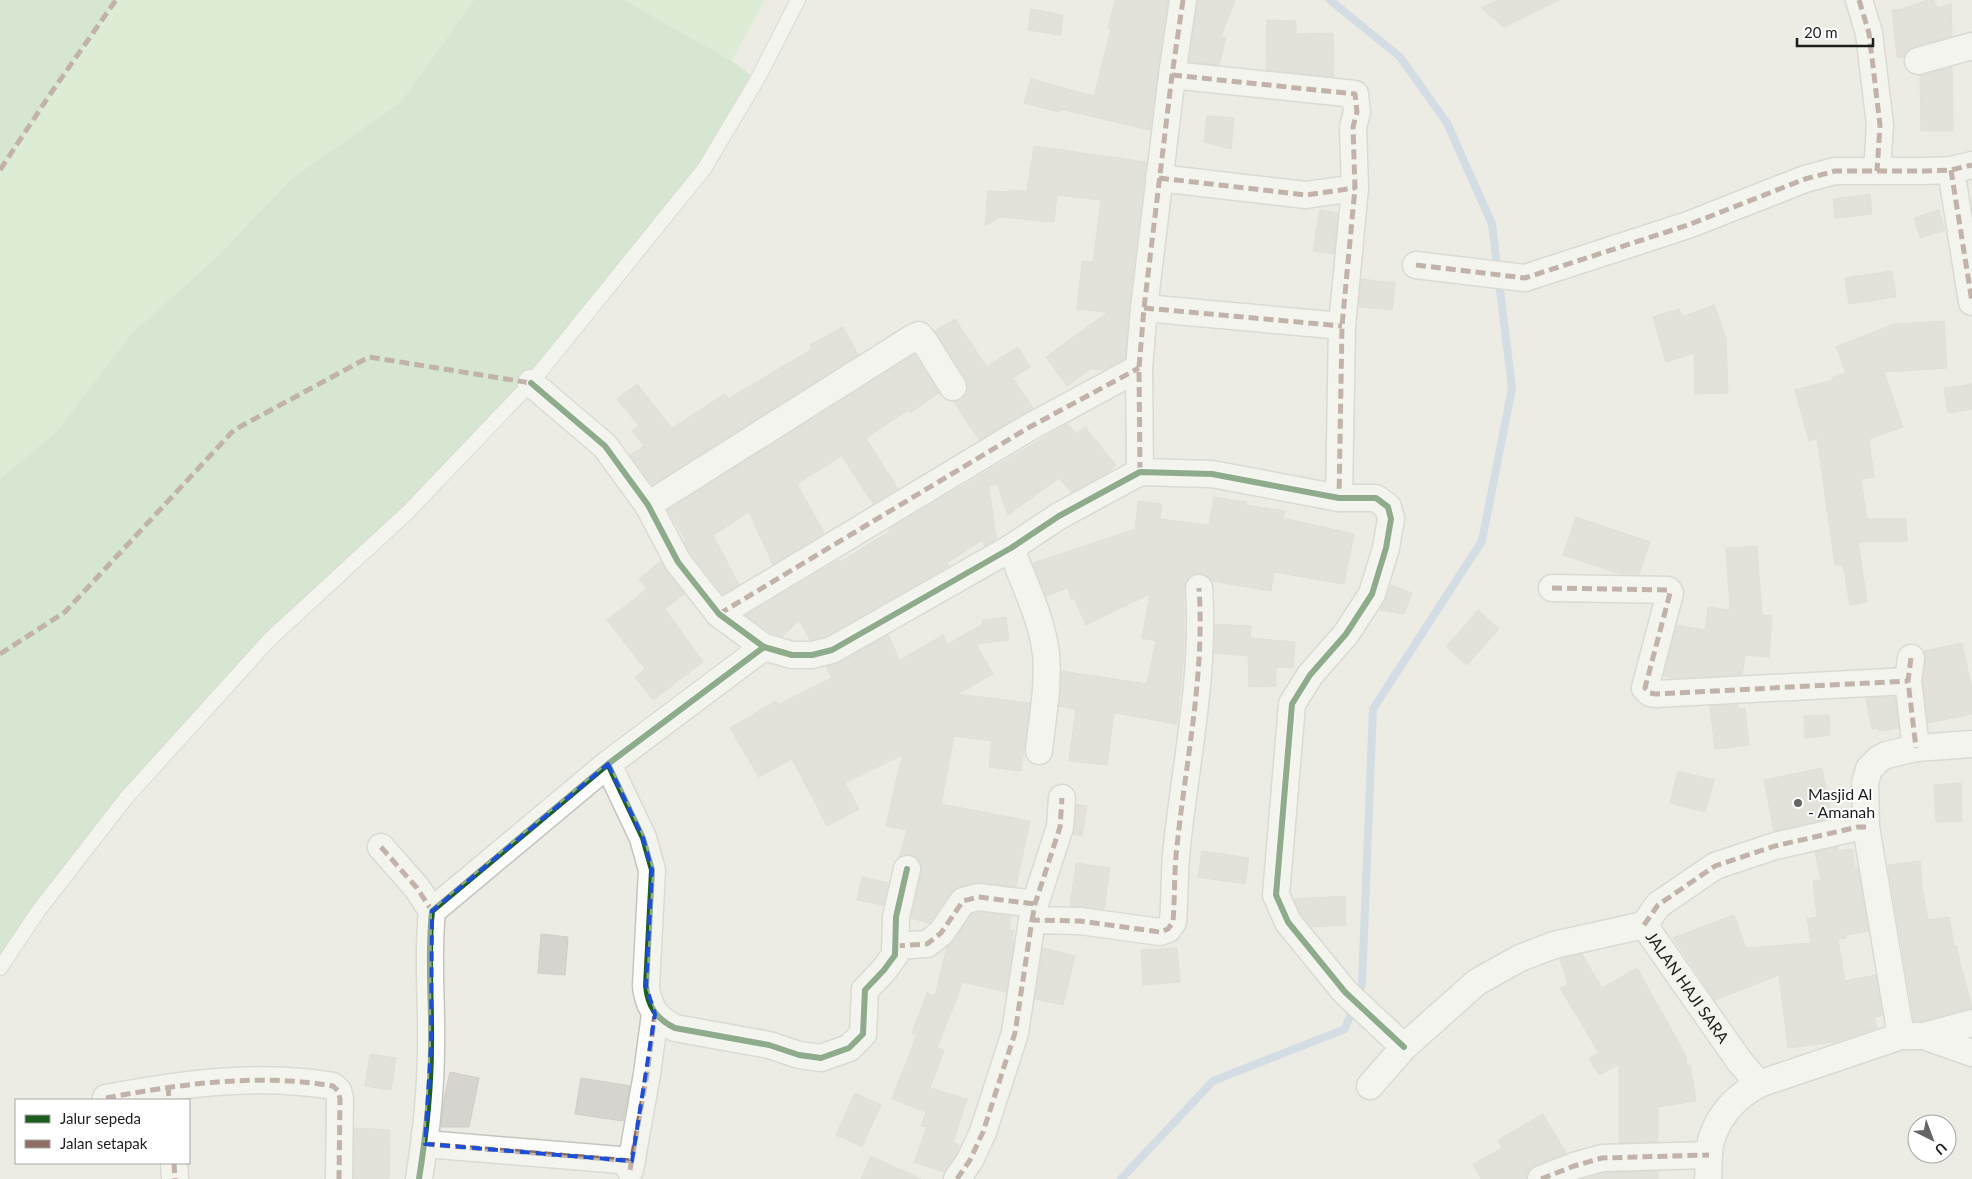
<svg xmlns="http://www.w3.org/2000/svg" width="1972" height="1179" font-family="Lato,sans-serif">
<style>
.grass{fill:#cbeec1}
.forest{fill:#bbdeb8}
.lines{fill:none;stroke-linecap:round;stroke-linejoin:round}
.stream{stroke:#b5cae2;stroke-width:8}
.building{fill:#d5d4ce;stroke:#cfcec6}
.lane-casing{stroke:#c4c4c1;stroke-width:16}
.street-casing{stroke:#c4c4c1;stroke-width:29}
.lane{stroke:#fcfcfb;stroke-width:14}
.street{stroke:#fcfcfb;stroke-width:26}
.quiet{stroke:#8d6e63;stroke-width:5;stroke-dasharray:10 5;stroke-linecap:butt}
.cycleway-casing{stroke:#fff;stroke-width:9}
.cycleway{stroke:#1b5e20;stroke-width:6}
.marked{fill:none;stroke:#1d4ed8;stroke-width:4;stroke-dasharray:10 6;stroke-linejoin:round}
.poi-dot{fill:#656563;stroke:#fff;stroke-width:2}
.labels{text-anchor:middle;stroke-width:4;stroke-linejoin:round;paint-order:stroke}
.poi-label{font-size:16px;fill:#1d1d1d;stroke:#fff;text-anchor:start}
.street-label{font-size:16px;fill:#1d1d1d;stroke:#fff}
</style>
<rect width="100%" height="100%" fill="#ecece5"/>
<g class="grass">
<path d="M116,0H474L401,102L291,179L218,256L132,333L57,431L0,479V170L51,93Z"/>
<path d="M624,0H765L732,61Z"/>
</g>
<g class="forest">
<path d="M0,0H116L51,93L0,170Z"/>
<path d="M474,0H624L732,61L757,80L704,169L531,383L270,639L126,798L0,968V479L57,431L132,333L218,256L291,179L401,102Z"/>
</g>
<g class="lines">
<path class="stream" d="M1121,1179L1213,1081L1345,1029L1362,984L1373,709L1482,541L1512,388L1492,224L1447,123L1400,57L1330,0"/>
</g>
<g class="building">
<path d="M1115,0H1168L1150,130L1060,109L1059,112L1024,103L1031,79L1094,96L1111,29L1108,28Z"/>
<path d="M1198,0H1235L1221,37L1226,38L1219,65L1189,62Z"/>
<path d="M1498,0H1559L1504,27L1481,8Z"/>
<path d="M1928,0H1934L1937,8L1951,4L1952,36L1914,47L1907,51L1904,57L1897,58L1892,10L1902,9Z"/>
<path d="M1031,9L1063,15L1060,35L1028,30Z"/>
<path d="M1267,20L1296,21V34L1333,33L1334,77L1266,70Z"/>
<path d="M1952,67L1953,131H1921L1920,76Z"/>
<path d="M1207,116L1234,118L1231,149L1204,142Z"/>
<path d="M1034,146L1146,162L1129,306L1125,359L1105,370L1090,369L1067,386L1046,357L1108,312L1077,309L1082,261L1093,262L1101,200L1057,195L1054,222L999,217L985,226L988,191L1009,192V190L1027,191Z"/>
<path d="M1870,194L1872,214L1835,218L1833,199Z"/>
<path d="M1320,210L1338,213L1334,254L1313,251Z"/>
<path d="M1939,210L1945,230L1920,238L1914,218Z"/>
<path d="M1892,271L1896,297L1849,304L1845,278Z"/>
<path d="M1361,279L1395,283L1392,310L1359,307Z"/>
<path d="M1714,305L1726,338L1728,393L1695,394L1694,353L1666,362L1653,317L1679,309L1682,317Z"/>
<path d="M955,319L987,367L1018,347L1030,367L1013,378L1033,408L979,440L954,402L961,400L966,394L968,387L966,379L935,331Z"/>
<path d="M1944,321L1947,368L1884,372L1903,427L1869,439L1874,477L1861,479L1867,519H1906L1907,541L1858,542L1867,602L1850,605L1843,565H1835L1817,438L1809,441L1795,390L1833,380L1832,378L1846,373L1836,347L1894,324Z"/>
<path d="M843,327L858,355L652,485L630,455L644,446L632,431L639,426L617,399L637,384L672,428L725,394L728,399L812,349L810,345Z"/>
<path d="M915,354L939,393L910,413L908,410L866,438L898,489L873,504L842,456L797,484L824,533L773,564L749,512L713,535L739,585L723,594L691,554L684,542L686,541L668,510Z"/>
<path d="M1972,384V409L1948,413L1944,388Z"/>
<path d="M1067,424L1077,434L1085,427L1116,465L1108,473L1071,492L1059,478L1008,515L997,484L989,486L996,539L985,546L982,540L947,563L949,566L826,636L810,640L799,620L782,637L771,633L746,615L839,560L840,562L890,531L889,529Z"/>
<path d="M1214,497L1246,502V505L1285,511L1283,518L1354,534L1344,584L1274,572L1271,591L1212,581L1206,575L1199,573L1191,576L1186,581L1184,588V652L1177,724L1114,713L1107,765L1069,761L1076,709L1059,706L1062,671L1147,684L1156,641L1142,638L1150,594L1086,625L1074,598L1071,599L1068,588L1046,596L1033,563L1135,529L1138,501L1162,504L1160,519L1209,525Z"/>
<path d="M1576,517L1650,542L1639,574H1621L1563,555Z"/>
<path d="M1757,546L1762,615L1772,616L1769,657L1745,655L1742,675L1678,678L1664,676L1677,625L1705,630L1708,607L1730,610L1726,548Z"/>
<path d="M661,561L684,594L665,609L703,662L653,700L635,677L645,669L607,620L647,589L639,579Z"/>
<path d="M1391,585L1412,593L1404,614L1380,610L1386,599Z"/>
<path d="M1478,610L1499,629L1467,665L1446,647Z"/>
<path d="M1006,617L1009,640L976,644L993,674L958,694L1030,703L1021,771L989,767L992,741L954,736L941,804L1030,821L1016,887L979,882L959,887L951,892L929,923L911,918L922,872L921,865L918,858L911,855H903L899,857L907,830L886,826L902,755L845,783L859,809L827,826L792,759L759,777L730,728L776,701L778,705L832,678L826,667L839,663L888,635L900,660L943,635L948,644L983,624L982,620Z"/>
<path d="M1215,624L1251,626L1250,638L1295,642L1293,668L1276,667V686L1249,687L1248,656L1214,653Z"/>
<path d="M1962,643L1972,689V714L1928,723L1923,681L1926,660L1924,651Z"/>
<path d="M1895,697L1899,728L1879,731V728L1872,729L1866,698Z"/>
<path d="M1738,705V709L1745,708L1749,745L1715,749L1710,706Z"/>
<path d="M1829,715L1830,735L1805,738L1804,716Z"/>
<path d="M1822,768L1832,818L1774,831L1764,780Z"/>
<path d="M1678,771L1714,780L1705,812L1670,803Z"/>
<path d="M1961,783L1962,821L1936,822L1934,785Z"/>
<path d="M1077,804L1087,806L1082,836L1073,834Z"/>
<path d="M1838,847V851L1852,849L1855,868H1858L1868,931L1846,935V938L1838,939L1845,981L1876,975L1882,1016L1874,1017L1877,1028L1835,1042L1788,1048L1779,975L1715,1000L1673,938L1734,915L1746,948L1811,943L1807,919L1817,917L1813,881L1821,880L1815,852Z"/>
<path d="M1202,851L1249,858L1245,884L1198,877Z"/>
<path d="M1920,861L1922,888L1928,920L1949,917L1954,946H1957L1962,973L1963,972L1972,1008L1922,1021H1914L1888,865Z"/>
<path d="M1076,863L1110,868L1104,909L1070,906Z"/>
<path d="M862,877L888,883L883,905L857,900Z"/>
<path d="M1345,896L1346,925L1311,927L1301,914L1294,899Z"/>
<path d="M979,912L1011,916L1009,930L1014,931L1011,940L1014,941L1006,992L963,982L937,1048L944,1050L930,1088L967,1099L953,1142L959,1145L956,1155L944,1172L914,1162L927,1127L921,1126L926,1112L892,1099L917,1035L912,1033L927,993L935,996L947,947L953,942L972,914Z"/>
<path d="M541,934L568,937L565,975L538,973Z"/>
<path d="M1043,948L1075,956L1063,1005L1035,999Z"/>
<path d="M1177,948L1180,982L1143,985L1141,950Z"/>
<path d="M1582,954L1602,988L1637,968L1686,1056L1687,1066L1690,1065L1696,1101L1658,1107V1141L1619,1143V1064L1599,1075L1589,1058L1599,1053L1560,988L1568,984L1560,959Z"/>
<path d="M370,1054L396,1058L391,1090L365,1086Z"/>
<path d="M450,1072L479,1078L469,1127H441L444,1099Z"/>
<path d="M581,1078L630,1086L623,1121L575,1114Z"/>
<path d="M855,1093L881,1105L862,1147L836,1135Z"/>
<path d="M1543,1114L1566,1153L1535,1165L1529,1170L1526,1179H1481L1473,1164L1502,1148L1498,1140Z"/>
<path d="M355,1128L390,1130L389,1179H354Z"/>
<path d="M871,1156L921,1179H861Z"/>
<path d="M1658,1171V1179H1583L1604,1173Z"/>
</g>
<g class="lines">
<defs>
<path id="lane" d="M0,968L39,910L126,798L270,639L408,512L531,383L704,169L757,80L798,0"/>
<g id="street">
<path d="M1859,0L1869,33L1880,125L1877,171"/>
<path d="M1918,61L1972,46"/>
<path d="M1172,75L1355,94L1357,112L1353,127L1355,188L1342,326L1339,498"/>
<path d="M1951,170L1972,302"/>
<path d="M1159,178L1306,195L1355,188"/>
<path d="M1416,265L1525,278L1688,225L1805,179L1835,171H1925L1951,170L1972,165"/>
<path d="M1144,308L1342,326"/>
<path d="M531,383L605,446L648,505L678,562L719,614L764,647L792,655H812L832,650L1011,548L1059,516L1140,472L1212,474L1339,498H1376L1388,507L1391,519L1386,548L1372,594L1346,634L1310,675L1292,704L1276,895L1288,922L1345,992L1404,1047"/>
<path d="M1140,472L1139,368L1144,308L1172,75L1183,0"/>
<path d="M648,505L914,337L919,335L924,341L953,387"/>
<path d="M1011,548C1023,582 1042,618 1046,654C1049,686 1042,720 1039,751"/>
<path d="M1552,588L1668,590L1670,593L1645,688L1650,693L1656,694L1908,681"/>
<path d="M719,614L1028,428L1139,368"/>
<path d="M1911,658L1908,681L1916,748"/>
<path d="M608,764L643,838L652,870L646,986C648,1006 656,1019 675,1028L769,1045L799,1055L821,1058L849,1048L863,1034L865,990L884,970L895,955L896,917L907,869"/>
<path d="M381,847L417,888L432,911"/>
<path d="M1033,920L1035,904L1060,827L1062,798"/>
<path id="s1" d="M1644,925L1740,1062L1759,1084C1733,1098 1713,1121 1709,1151C1708,1160 1709,1170 1708,1179"/>
<path d="M1644,925L1658,905L1715,866L1775,846L1858,827H1866"/>
<path d="M895,946L927,944L941,933L963,901L978,897L1035,904"/>
<path d="M1901,1036H1924L1972,1023"/>
<path d="M1924,1036L1972,1053"/>
<path d="M1759,1084L1901,1036L1866,827L1865,783L1869,769L1879,759L1886,755L1916,748L1972,744"/>
<path d="M1370,1086L1404,1047L1477,982L1520,958L1554,945L1644,925"/>
<path d="M106,1098C180,1084 258,1073 333,1086L338,1091L340,1099L339,1179"/>
<path d="M425,1144L632,1161"/>
<path d="M174,1163L175,1179"/>
<path d="M630,1170L647,1074L655,1014"/>
<path d="M419,1179C426,1135 431,1090 431,1045C432,1001 427,956 432,911L608,764L764,647"/>
<path d="M957,1179L970,1160L983,1132L1015,1033L1032,920L1080,921L1160,932L1168,929L1173,922C1175,897 1174,871 1177,846C1186,760 1205,674 1199,588"/>
<path d="M1541,1179L1574,1166L1602,1158L1709,1155"/>
</g>
</defs>
<use href="#lane" class="lane-casing"/>
<use href="#street" class="street-casing"/>
<use href="#lane" class="lane"/>
<use href="#street" class="street"/>
<g class="quiet">
<path d="M1859,0L1869,33L1880,125L1877,171"/>
<path d="M1172,75L1355,94L1357,112L1353,127L1355,188L1342,326L1339,498"/>
<path d="M0,170L51,93L116,0"/>
<path d="M1951,170L1972,302"/>
<path d="M1159,178L1306,195L1355,188"/>
<path d="M1416,265L1525,278L1688,225L1805,179L1835,171H1925L1951,170L1972,165"/>
<path d="M1144,308L1342,326"/>
<path d="M1140,472L1139,368L1144,308L1172,75L1183,0"/>
<path d="M1552,588L1668,590L1670,593L1645,688L1650,693L1656,694L1908,681"/>
<path d="M719,614L1028,428L1139,368"/>
<path d="M0,654L65,612L234,430L369,357L531,383"/>
<path d="M1911,658L1908,681L1916,748"/>
<path d="M381,847L417,888L432,911"/>
<path d="M1032,920L1035,904L1060,827L1062,798"/>
<path d="M1644,925L1658,905L1715,866L1775,846L1858,827H1866"/>
<path d="M895,946L927,944L941,933L963,901L978,897L1035,904"/>
<path d="M168,1086L169,1100"/>
<path d="M106,1098C180,1084 258,1073 333,1086L338,1091L340,1099L339,1179"/>
<path d="M425,1144L632,1161"/>
<path d="M174,1163L175,1179"/>
<path d="M630,1170L647,1074L655,1014"/>
<path d="M957,1179L970,1160L983,1132L1015,1033L1032,920L1080,921L1160,932L1168,929L1173,922C1175,897 1174,871 1177,846C1186,760 1205,674 1199,588"/>
<path d="M1541,1179L1574,1166L1602,1158L1709,1155"/>
</g>
<defs>
<g id="cycleway">
<path d="M531,383L605,446L648,505L678,562L719,614L764,647L792,655H812L832,650L1011,548L1059,516L1140,472L1212,474L1339,498H1376L1388,507L1391,519L1386,548L1372,594L1346,634L1310,675L1292,704L1276,895L1288,922L1345,992L1404,1047"/>
<path d="M608,764L643,838L652,870L646,986C648,1006 656,1019 675,1028L769,1045L799,1055L821,1058L849,1048L863,1034L865,990L884,970L895,955L896,917L907,869"/>
<path d="M419,1179C426,1135 431,1090 431,1045C432,1001 427,956 432,911L608,764L764,647"/>
</g>
</defs>
<use href="#cycleway" class="cycleway-casing"/>
<use href="#cycleway" class="cycleway"/>
</g>
<path d="M0 0H1972V1179H0ZM608,764L643,838L652,870L646,986L655,1014L632,1161L425,1144L431,1046L432,911Z" fill="#ecece5" fill-opacity=".55" fill-rule="evenodd"/>
<path class="marked" d="M608,764L643,838L652,870L646,986L655,1014L632,1161L425,1144L431,1046L432,911Z"/>
<circle class="poi-dot" cx="1798" cy="803" r="5"/>
<g class="labels">
<g class="poi-label">
<text x="1808" y="800">Masjid Al<tspan x="1808" dy="18">- Amanah</tspan></text>
</g>
<g class="street-label">
<text dy="6" stroke="none"><textPath href="#s1" startOffset="76">JALAN HAJI SARA</textPath></text>
</g>
</g>
<rect x="15" y="1099" width="175" height="65" fill="#ffffff" stroke="#a5a5a5"/>
<rect x="25" y="1115" width="25" height="8" fill="#1b5e20" stroke="#a5a5a5"/>
<text x="60" y="1124" font-size="15" fill="#1d1d1d">Jalur sepeda</text>
<rect x="25" y="1140" width="25" height="8" fill="#8d6e63" stroke="#a5a5a5"/>
<text x="60" y="1149" font-size="15" fill="#1d1d1d">Jalan setapak</text>
<g transform="translate(1932 1139) rotate(138)"><circle r="24" fill="#ffffff" stroke="#a5a5a5"/>
<path d="M0-4L9 19L0 12L-9 19Z" fill="#656563"/>
<text y="-8" font-size="14" font-weight="bold" text-anchor="middle" fill="#1d1d1d">U</text>
</g>
<path d="M1797 38v8h76v-8" fill="none" stroke="#1d1d1d" stroke-width="2.5"/>
<text x="1804" y="38" font-size="15" fill="#1d1d1d" stroke="#ffffff" stroke-width="4" paint-order="stroke">20 m</text>
</svg>
